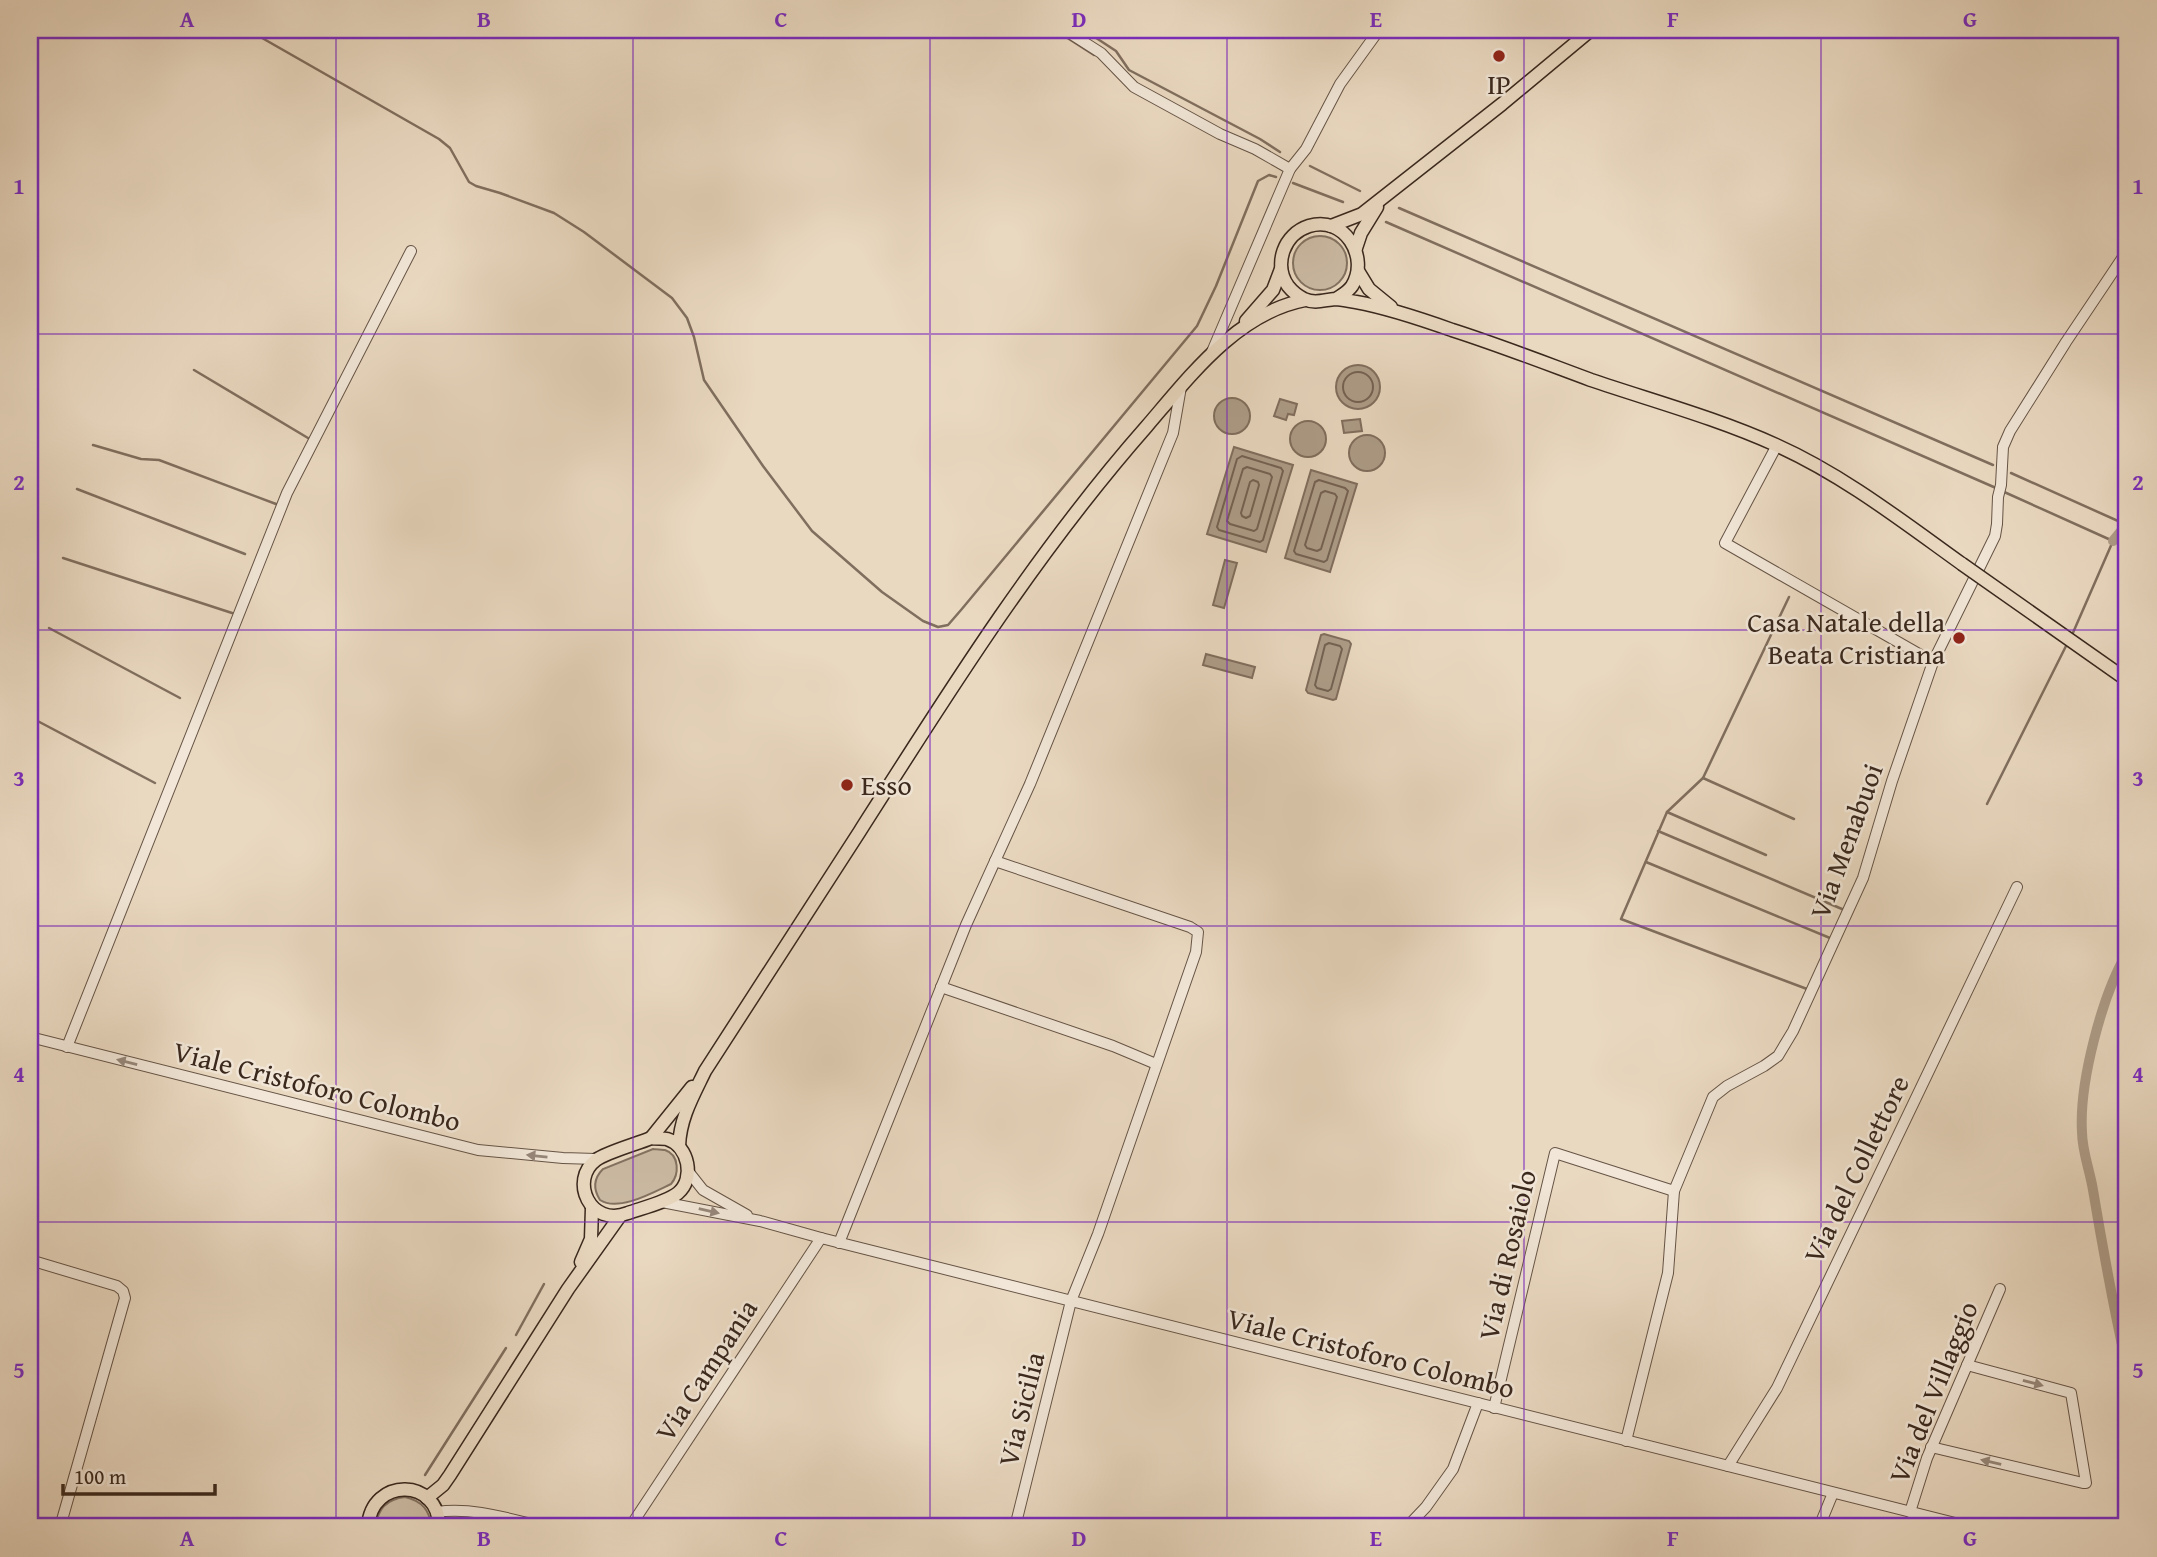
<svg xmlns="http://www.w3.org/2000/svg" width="2157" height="1557" font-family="'Gentium Book Plus',serif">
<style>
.green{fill:#ccbba5;stroke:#837261;stroke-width:2}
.water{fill:#ae9d89;stroke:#806e5e;stroke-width:2}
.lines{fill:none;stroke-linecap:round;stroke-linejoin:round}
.shore{stroke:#746253;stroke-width:2}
.stream{stroke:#806e5e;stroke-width:2.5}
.canal{stroke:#ae9d89;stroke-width:10}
.minor-casing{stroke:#665446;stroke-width:12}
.major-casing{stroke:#3a281d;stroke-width:15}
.minor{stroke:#f1e6d7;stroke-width:10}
.major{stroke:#ead9c1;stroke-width:12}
.major-bridge-casing{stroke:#3a281d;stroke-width:15;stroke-linecap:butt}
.major-bridge{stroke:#ead9c1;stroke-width:12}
.oneway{fill:#96877a}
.grid{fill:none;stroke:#7b2cbf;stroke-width:2;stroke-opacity:0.55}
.poi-dot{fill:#8f2418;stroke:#f1e6d7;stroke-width:2.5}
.labels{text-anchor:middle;stroke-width:5;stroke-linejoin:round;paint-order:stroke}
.poi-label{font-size:28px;fill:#3a281d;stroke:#f1e6d7}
.street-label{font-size:28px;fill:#3a281d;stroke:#f1e6d7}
.neatline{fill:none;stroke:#7b2cbf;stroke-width:2.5}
.grid-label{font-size:23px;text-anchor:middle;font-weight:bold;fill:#7b2cbf}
</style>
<rect width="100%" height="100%" fill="#ead9c1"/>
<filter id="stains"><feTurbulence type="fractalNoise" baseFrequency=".00286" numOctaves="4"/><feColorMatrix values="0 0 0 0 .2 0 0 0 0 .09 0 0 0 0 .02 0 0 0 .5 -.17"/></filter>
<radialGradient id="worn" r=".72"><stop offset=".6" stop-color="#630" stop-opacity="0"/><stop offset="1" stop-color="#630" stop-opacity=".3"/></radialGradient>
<g class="green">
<circle cx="1320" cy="263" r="27"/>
<path d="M653,1149C654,1149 664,1150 665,1150C680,1155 679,1175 671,1184C652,1193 618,1212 600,1200C593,1189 594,1178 603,1169Z"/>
<path d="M405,1497C422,1501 430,1510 431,1527H376C377,1509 388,1499 405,1497Z"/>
</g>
<g class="water">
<circle cx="1358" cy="387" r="22"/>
<circle cx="1232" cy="416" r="18"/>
<path d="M1280,399L1297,404L1294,415L1288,414L1286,420L1274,416Z"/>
<path d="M1360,419L1362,431L1344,433L1342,421Z"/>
<circle cx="1308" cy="439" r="18"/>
<circle cx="1367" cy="453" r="18"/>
<path d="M1234,447L1293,465L1266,552L1207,534Z"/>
<path d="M1311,470L1357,484L1330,572L1285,558Z"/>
<path d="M1225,560L1237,563L1224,608L1213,605Z"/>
<path d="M1324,634L1349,641L1351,644L1336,699L1333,700L1308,693L1306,690L1321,635Z"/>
<path d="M1206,654L1255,667L1252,678L1203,665Z"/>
</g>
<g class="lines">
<g class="shore">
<circle cx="1358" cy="387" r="15"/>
<path d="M1242,456L1281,468L1283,471L1263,540L1260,542L1219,530L1217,527L1237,459Z"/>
<path d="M1247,467L1270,474L1272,477L1257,529L1254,531L1230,524L1227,521L1243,469Z"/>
<path d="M1253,480L1258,482L1259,485L1250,516L1246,518L1242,516L1241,513L1250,482Z"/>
<path d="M1319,480L1345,488L1348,491L1327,560L1324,562L1296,554L1294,551L1315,482Z"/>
<path d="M1325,491L1335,494L1337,497L1321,549L1317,551L1307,548L1305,545L1321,493Z"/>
<path d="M1329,643L1340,646L1342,649L1331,689L1328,691L1317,688L1315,685L1325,645Z"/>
</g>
<g class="stream">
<path d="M248,30L439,139L450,148L469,182L476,186L500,193L554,213L584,232L672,298L687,318L694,337L704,380L763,466L812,531L882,592L923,621L938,627L948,625L961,610L1197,326L1216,286L1258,181L1269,175L1276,177"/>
<path d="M1055,30L1094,55"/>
<path d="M1084,30L1116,51L1129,70L1260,139L1280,152"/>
<path d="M1310,166L1360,191"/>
<path d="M1293,183L1343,202"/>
<path d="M1399,208L1993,465"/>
<path d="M1386,222L1996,488"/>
<path d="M194,370L308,438"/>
<path d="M93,445L141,459L159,460L276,504"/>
<path d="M2011,473L2127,525"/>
<path d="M77,489L245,554"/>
<path d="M2002,491L2113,541L2072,635"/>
<path d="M63,558L232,613"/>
<path d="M1789,597L1703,778L1667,812L1621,919L1807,989"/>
<path d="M49,628L180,698"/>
<path d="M30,717L155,783"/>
<path d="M1703,778L1794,819"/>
<path d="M1987,804L2067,644"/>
<path d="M1667,812L1766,855"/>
<path d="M1658,831L1842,909"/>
<path d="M1646,862L1830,938"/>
<path d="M516,1335L544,1284"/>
<path d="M425,1475L506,1348"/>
</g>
<g class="canal">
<path d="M2113,541L2127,524"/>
<path d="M2127,953C2102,995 2079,1083 2082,1132C2082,1151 2090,1171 2093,1190C2103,1250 2114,1309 2127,1368"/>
</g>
<defs>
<g id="minor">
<path d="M1065,30L1101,53L1134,87L1220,134L1255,149L1290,169"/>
<path d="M1211,354L1290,169L1306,149L1340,84L1379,30"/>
<path d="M1777,445L1725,543L1933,662"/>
<path d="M995,861L1190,927L1198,932L1196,952L1098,1234L1071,1301L1015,1527"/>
<path d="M941,987L1113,1046L1156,1064"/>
<path d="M30,1037L478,1150L563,1158L596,1159"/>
<path d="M67,1047L287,493L411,251"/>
<path d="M688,1171L703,1190L747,1215"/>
<path d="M662,1202L760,1221L821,1238L1971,1527"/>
<path d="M839,1243L966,925L1030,784L1173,433L1181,387"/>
<path d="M30,1260L117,1286L123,1291L125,1298L60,1527"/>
<path d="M1494,1408L1555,1153L1674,1191"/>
<path d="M1626,1441L1668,1273L1674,1191L1713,1097L1727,1086L1764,1066L1778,1056L1793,1031L1863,878L1892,781L1933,662L1995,536L1997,524L1998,497L2001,485L2003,447L2010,431L2066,342L2127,251"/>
<path d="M1931,1447L2083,1483H2086L2071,1393L1967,1365"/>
<path d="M1728,1466L1777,1388L2017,887"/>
<path d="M437,1512C474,1507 509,1519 544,1527"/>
<path d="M1910,1512L1927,1458L2000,1289"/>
<path d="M630,1527L821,1238"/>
<path d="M1407,1527L1426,1507L1453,1469L1478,1403"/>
<path d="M1819,1527L1833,1493"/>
</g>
<g id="major">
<path d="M1331,226L1362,214L1502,104L1591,30"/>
<path d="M1356,248L1361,233L1377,207"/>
<path d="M1358,271L1369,289L1391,307"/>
<path d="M1336,299C1342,295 1348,292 1352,286C1370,257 1344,215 1309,226C1284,234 1273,264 1288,286C1292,291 1298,296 1304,299C1315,304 1324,300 1335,299C1341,299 1349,301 1356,302C1389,308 1421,319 1452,330C1499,345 1545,363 1591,380C1653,401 1716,418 1776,445C1843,475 1902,521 1962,564"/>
<path d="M1246,321L1273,290L1281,269"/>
<path d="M651,1138C656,1139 663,1138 667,1139C689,1146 695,1179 678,1193C667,1202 642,1208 628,1213C590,1228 569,1180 596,1160C607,1152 637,1144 651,1138Z"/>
<path d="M651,1138L692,1087"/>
<path d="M679,1146C680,1118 693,1096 705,1071C757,991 809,911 860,831C949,691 1037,551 1147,426C1190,376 1237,313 1305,300"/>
<path d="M581,1262L591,1239L592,1208"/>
<path d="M427,1498L443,1485L450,1475L568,1289L620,1216"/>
<path d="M368,1527C371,1476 440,1478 439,1527"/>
</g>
</defs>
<use href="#minor" class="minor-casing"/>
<use href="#major" class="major-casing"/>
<use href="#minor" class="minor"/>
<use href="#major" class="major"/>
<defs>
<path id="major-bridge" d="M1962,564L2127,680"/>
</defs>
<use href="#major-bridge" class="major-bridge-casing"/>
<use href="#major-bridge" class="major-bridge"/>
</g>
<defs><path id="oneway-solid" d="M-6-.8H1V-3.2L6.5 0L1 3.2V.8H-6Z" transform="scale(1.75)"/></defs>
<g class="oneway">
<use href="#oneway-solid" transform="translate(127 1062) rotate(-166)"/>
<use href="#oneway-solid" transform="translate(537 1156) rotate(-174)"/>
<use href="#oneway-solid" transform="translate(709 1211) rotate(13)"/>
<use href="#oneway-solid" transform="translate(2033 1383) rotate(15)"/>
<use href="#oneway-solid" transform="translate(1991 1462) rotate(-167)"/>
</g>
<path class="grid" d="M336,30V1527M633,30V1527M930,30V1527M1227,30V1527M1524,30V1527M1821,30V1527M30,334H2127M30,630H2127M30,926H2127M30,1222H2127"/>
<g class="poi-dot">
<circle cx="1499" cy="56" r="7"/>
<circle cx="1959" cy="638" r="7"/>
<circle cx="847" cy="785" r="7"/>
</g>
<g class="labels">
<g class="poi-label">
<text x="1499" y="94">IP</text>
<text x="1945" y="632" text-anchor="end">Casa Natale della<tspan x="1945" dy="32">Beata Cristiana</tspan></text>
<text x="861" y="795" text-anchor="start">Esso</text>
</g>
<g class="street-label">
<text transform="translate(1846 841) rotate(-70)" y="10">Via Menabuoi</text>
<text transform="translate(317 1086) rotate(14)" y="10">Viale Cristoforo Colombo</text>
<text transform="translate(1856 1169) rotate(-64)" y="10">Via del Collettore</text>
<text transform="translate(1507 1255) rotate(-77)" y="10">Via di Rosaiolo</text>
<text transform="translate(1371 1353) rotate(14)" y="10">Viale Cristoforo Colombo</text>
<text transform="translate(706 1370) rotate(-57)" y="10">Via Campania</text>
<text transform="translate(1933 1392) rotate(-68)" y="10">Via del Villaggio</text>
<text transform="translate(1021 1409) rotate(-76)" y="10">Via Sicilia</text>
</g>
</g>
<rect width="2157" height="1557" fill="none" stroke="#ead9c1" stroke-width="77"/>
<path d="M63 1484v10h152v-10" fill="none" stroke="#3a281d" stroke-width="3.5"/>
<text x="74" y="1484" font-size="21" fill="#3a281d" stroke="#f1e6d7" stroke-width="5" paint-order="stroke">100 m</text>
<rect x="38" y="38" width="2080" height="1480" class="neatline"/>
<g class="grid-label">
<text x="187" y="27">A</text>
<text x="484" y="27">B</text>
<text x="781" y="27">C</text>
<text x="1079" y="27">D</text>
<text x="1376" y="27">E</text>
<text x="1673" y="27">F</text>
<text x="1970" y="27">G</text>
<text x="19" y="194">1</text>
<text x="2138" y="194">1</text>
<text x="19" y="490">2</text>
<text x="2138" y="490">2</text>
<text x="19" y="786">3</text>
<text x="2138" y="786">3</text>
<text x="19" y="1082">4</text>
<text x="2138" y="1082">4</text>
<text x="19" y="1378">5</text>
<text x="2138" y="1378">5</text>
<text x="187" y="1546">A</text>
<text x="484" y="1546">B</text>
<text x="781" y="1546">C</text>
<text x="1079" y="1546">D</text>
<text x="1376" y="1546">E</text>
<text x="1673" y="1546">F</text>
<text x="1970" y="1546">G</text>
</g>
<rect width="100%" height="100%" filter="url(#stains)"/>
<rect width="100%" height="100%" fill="url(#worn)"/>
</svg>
